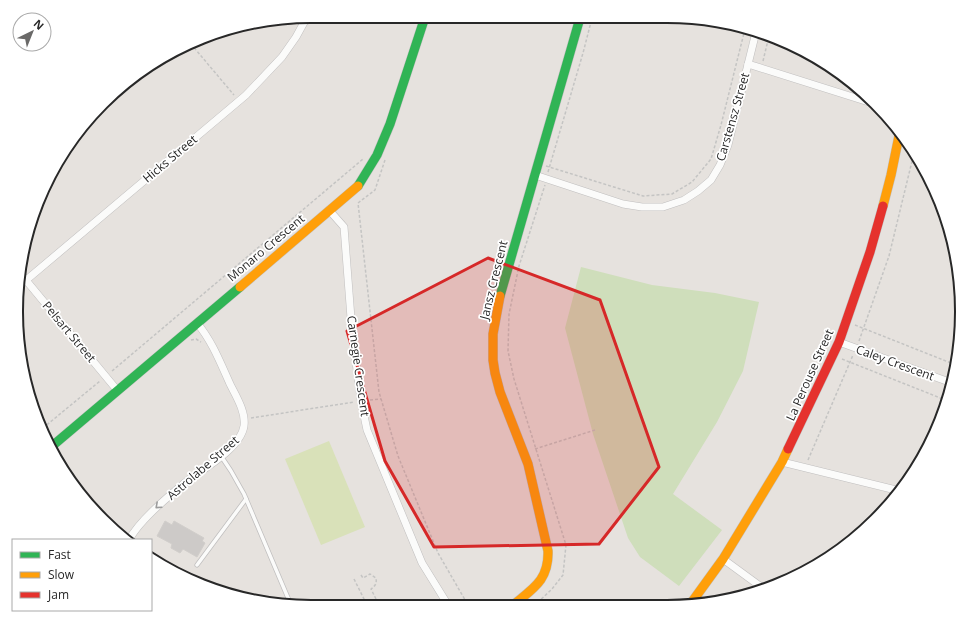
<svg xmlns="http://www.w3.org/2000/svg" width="978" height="623" font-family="'Open Sans',sans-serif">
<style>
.green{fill:#cfdebb}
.pitch{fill:#d9e1b9}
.building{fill:#cdcac8;stroke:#d1cecb}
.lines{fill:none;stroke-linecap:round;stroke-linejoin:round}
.lane-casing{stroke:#c0bfbf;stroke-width:5}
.street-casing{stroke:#c0bfbf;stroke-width:8}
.fast-casing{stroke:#c0bfbf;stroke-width:10}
.slow-casing{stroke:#c0bfbf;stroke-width:10}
.jam-casing{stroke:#c0bfbf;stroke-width:10}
.path{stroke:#c4c4c3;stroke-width:1.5;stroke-dasharray:3 2;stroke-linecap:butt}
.lane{stroke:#fbfbfa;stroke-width:3.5}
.street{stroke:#fbfbfa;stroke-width:7}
.fast{stroke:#30b455;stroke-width:9}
.slow{stroke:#ff9f0a;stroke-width:9}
.jam{stroke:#e5322d;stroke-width:9}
.oneway{stroke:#9c9c9c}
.marked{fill:#d62828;fill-opacity:0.2;stroke:#d62828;stroke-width:3;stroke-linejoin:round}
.labels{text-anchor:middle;stroke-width:3.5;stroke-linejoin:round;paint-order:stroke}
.street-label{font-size:12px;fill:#282828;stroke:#fff}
.rim{fill:none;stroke:#282828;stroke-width:2}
</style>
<rect width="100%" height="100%" fill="#e6e2de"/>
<path class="green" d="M581,267L652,285L715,293L759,302L743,371L717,422L673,494L722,530L679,586L640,557L628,538L593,434L565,328Z"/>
<path class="pitch" d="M329,441L365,527L321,545L285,459Z"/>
<path class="building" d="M165,521L172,525L174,521L204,538L202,541L205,543L197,557L183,549L180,553L171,548L172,544L157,536Z"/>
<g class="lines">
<defs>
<g id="lane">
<path d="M221,456L231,471L244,494L291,605"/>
<path d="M197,565L246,499"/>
</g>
<g id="street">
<path d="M748,64L875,104"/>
<path d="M535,175L623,204L642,207H663L684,200L698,191L711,180L720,165L728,145L756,32"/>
<path d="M329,210L344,227L352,331L361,401L367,430L422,563L448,605"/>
<path d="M20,273L117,390"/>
<path d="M18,287L246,95L282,57L296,37L307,17"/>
<path d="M839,342L952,383"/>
<path d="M782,462L900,491"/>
<path d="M129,540C140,519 172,493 191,478C207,467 241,447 244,426C246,412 236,396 230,384C220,362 212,341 197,323"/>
<path d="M723,559L764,589"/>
</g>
<g id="fast">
<path d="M358,186L377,155L390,124L425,17"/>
<path d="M500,296L580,18"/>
<path d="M51,447L240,287"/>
</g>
<g id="slow">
<path d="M883,206L891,175L900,131"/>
<path d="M240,287L358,186"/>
<path d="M500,296L493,334V360L495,373L500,392L528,464L548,551C549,581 532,589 512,606"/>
<path d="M689,606L723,559L782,462L788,449"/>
</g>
<path id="jam" d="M788,449L839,342L870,252L883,206"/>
</defs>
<use href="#lane" class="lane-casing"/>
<use href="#street" class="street-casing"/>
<use href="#fast" class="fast-casing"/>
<use href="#slow" class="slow-casing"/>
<use href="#jam" class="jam-casing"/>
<g class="path">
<path d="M191,44L234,95"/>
<path d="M763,61L769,36"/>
<path d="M888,117L893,126"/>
<path d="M385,160L375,190L358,203L379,392L398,456L438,553L468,605"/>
<path d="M546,166L643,196L672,194L692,182L711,159L721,125L745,29"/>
<path d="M548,172L583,53L592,18"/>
<path d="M855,325L956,365"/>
<path d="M191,340L196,339L201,342"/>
<path d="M859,341L889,256L914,153"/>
<path d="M842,359L948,401"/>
<path d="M112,371L363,159"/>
<path d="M370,400L381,399"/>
<path d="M251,418L354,402"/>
<path d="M43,428L100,381"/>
<path d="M535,449L595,430"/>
<path d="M808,460L853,355"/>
<path d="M361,575L363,578L370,574L376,578C377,584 375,586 371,589L379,605"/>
<path d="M354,579L367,605"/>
<path d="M419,605L424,603L426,605"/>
<path d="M534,606L552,589L563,575L566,545L514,379L508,351L509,314L519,266L545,185"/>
</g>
<use href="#lane" class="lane"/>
<use href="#street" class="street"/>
<use href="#fast" class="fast"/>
<use href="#slow" class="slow"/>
<use href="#jam" class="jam"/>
</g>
<defs><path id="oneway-chevron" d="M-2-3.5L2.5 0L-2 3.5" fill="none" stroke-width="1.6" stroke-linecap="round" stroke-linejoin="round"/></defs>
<use class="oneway" href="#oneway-chevron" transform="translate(158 506) rotate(138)"/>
<path class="marked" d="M488,258L600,300L659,467L599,544L434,547L385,461L347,331Z"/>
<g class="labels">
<g class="street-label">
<text transform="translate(733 117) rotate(-74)" y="4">Carstensz Street</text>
<text transform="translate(170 159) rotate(-40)" y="4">Hicks Street</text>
<text transform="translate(266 248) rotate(-40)" y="4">Monaro Crescent</text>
<text transform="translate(494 280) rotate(-76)" y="4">Jansz Crescent</text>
<text transform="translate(69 332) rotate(50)" y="4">Pelsart Street</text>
<text transform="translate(895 363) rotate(20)" y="4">Caley Crescent</text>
<text transform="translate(358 366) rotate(82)" y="4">Carnegie Crescent</text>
<text transform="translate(810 375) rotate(-66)" y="4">La Perouse Street</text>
<text transform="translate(203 468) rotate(-41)" y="4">Astrolabe Street</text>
</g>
</g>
<path d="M0 0H978V623H0ZM311 23H667A288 288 0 0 1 955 311V312A288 288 0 0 1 667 600H311A288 288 0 0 1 23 312V311A288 288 0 0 1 311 23Z" fill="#fff" fill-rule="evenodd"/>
<path class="rim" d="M311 23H667A288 288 0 0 1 955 311V312A288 288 0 0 1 667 600H311A288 288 0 0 1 23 312V311A288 288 0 0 1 311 23Z"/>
<rect x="12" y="539" width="140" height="72" fill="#ffffff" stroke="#a9a9a9"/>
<rect x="20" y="552" width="20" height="6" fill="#30b455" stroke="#a9a9a9"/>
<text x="48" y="559" font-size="12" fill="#282828">Fast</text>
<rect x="20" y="572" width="20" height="6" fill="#ff9f0a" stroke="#a9a9a9"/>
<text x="48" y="579" font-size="12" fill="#282828">Slow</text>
<rect x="20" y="592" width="20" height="6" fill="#e5322d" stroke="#a9a9a9"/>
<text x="48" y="599" font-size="12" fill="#282828">Jam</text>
<g transform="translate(32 32) rotate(43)"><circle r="19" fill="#ffffff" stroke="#a9a9a9"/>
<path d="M0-3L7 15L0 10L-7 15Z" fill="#6a6968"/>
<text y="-6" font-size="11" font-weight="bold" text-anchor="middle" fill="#282828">N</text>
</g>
</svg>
